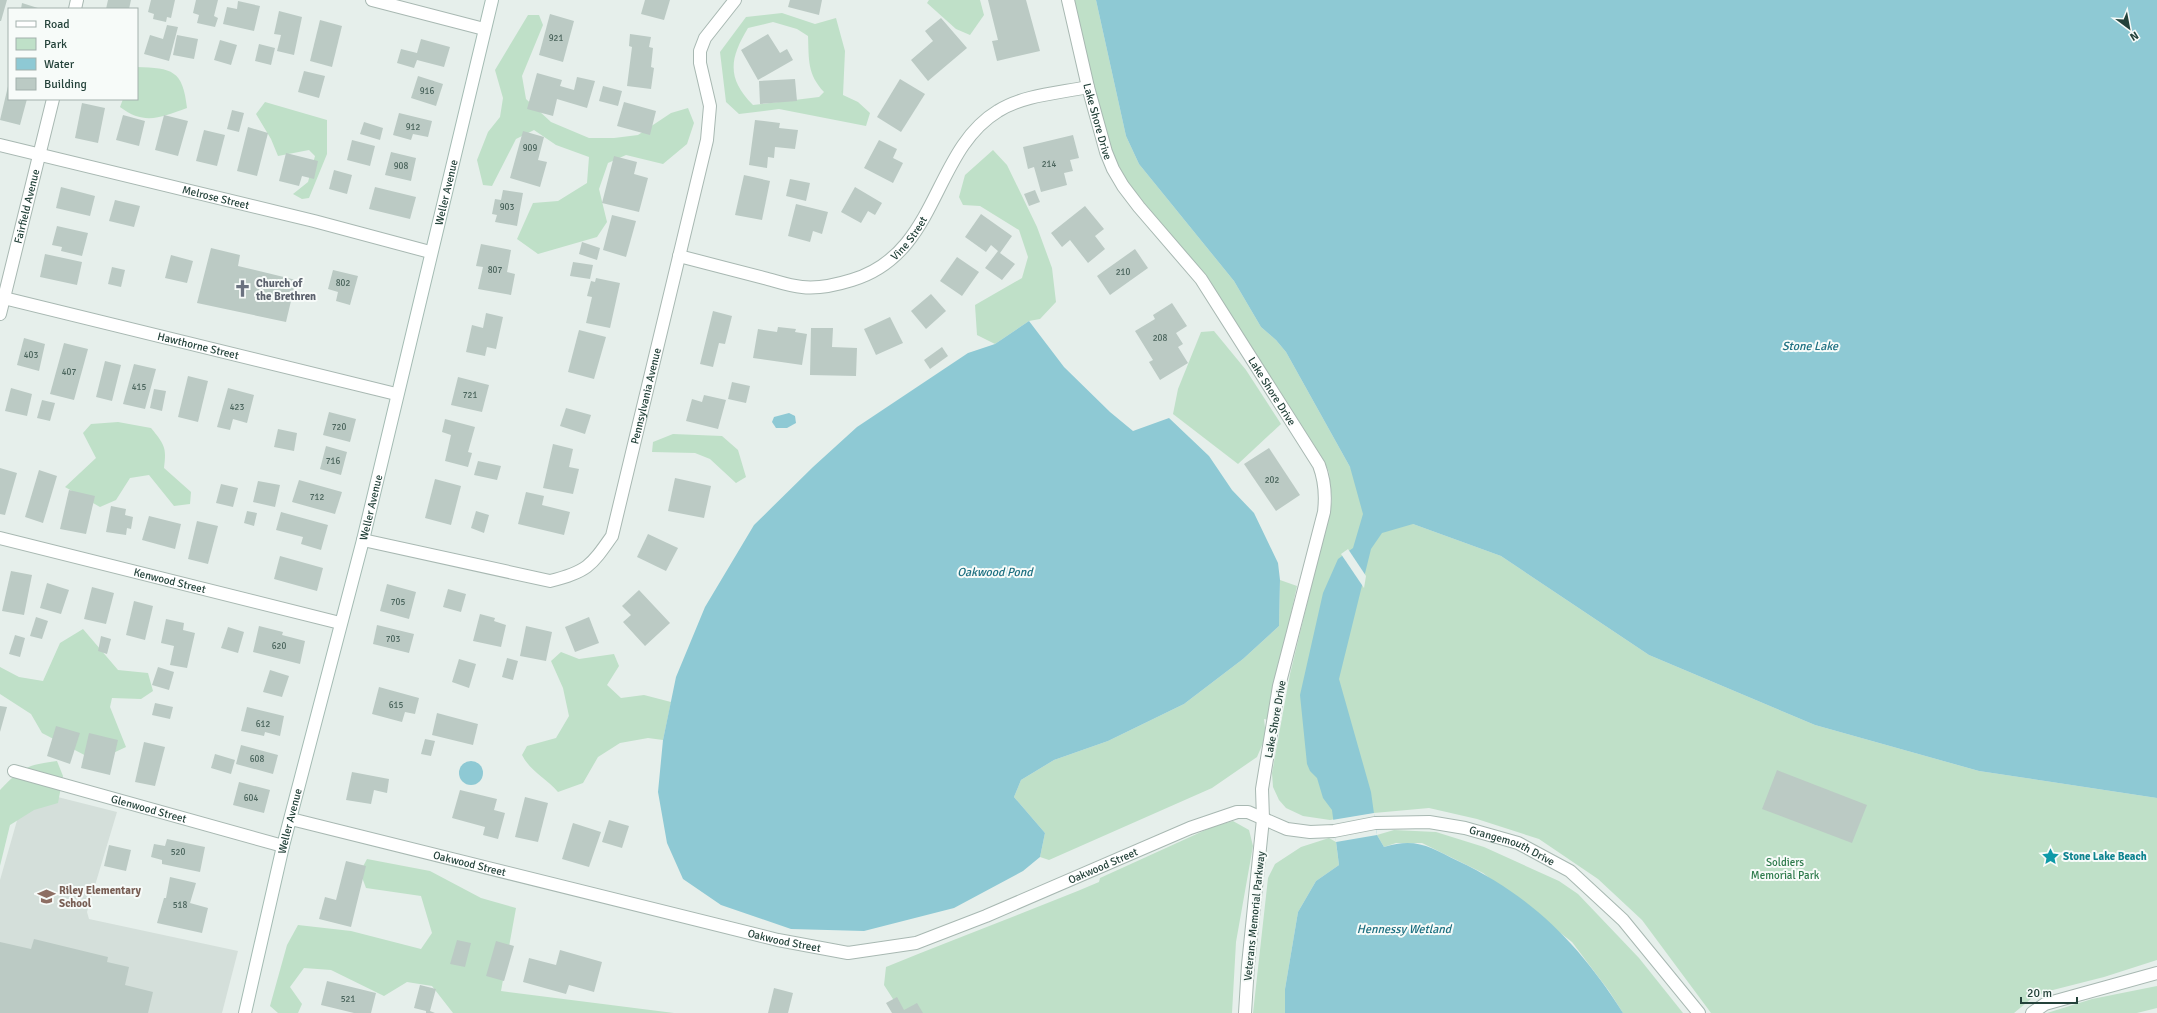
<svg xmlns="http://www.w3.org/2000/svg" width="2157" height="1013" font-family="Signika,sans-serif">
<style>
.built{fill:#d4dfda}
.green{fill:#bfe0c8;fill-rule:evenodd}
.water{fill:#8ec9d4}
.pier{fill:#e6efeb}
.building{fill:#bbcac4}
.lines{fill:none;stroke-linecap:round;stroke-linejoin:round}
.street-casing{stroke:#a8b8b2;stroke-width:14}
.secondary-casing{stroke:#a4bbb3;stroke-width:14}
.street{stroke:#fff;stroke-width:12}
.secondary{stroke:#fff;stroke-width:12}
.labels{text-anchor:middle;stroke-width:4;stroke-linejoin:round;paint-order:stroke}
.number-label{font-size:9px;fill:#4a645c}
.street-label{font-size:11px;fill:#24423a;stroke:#f7fbf9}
.worship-label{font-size:11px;font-weight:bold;fill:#5b616d;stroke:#f7fbf9;text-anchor:start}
.culture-label{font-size:11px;font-weight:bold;fill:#0d838f;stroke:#f7fbf9;text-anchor:start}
.park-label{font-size:11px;fill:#2d7a4b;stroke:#f7fbf9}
.education-label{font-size:11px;font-weight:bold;fill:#785e54;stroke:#f7fbf9;text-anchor:start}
.water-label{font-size:12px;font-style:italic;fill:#1c6f80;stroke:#f7fbf9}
</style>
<rect width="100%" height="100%" fill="#e6efeb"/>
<path class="built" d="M26,789L117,812L87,912L89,919L238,951L222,1013H0V880Z"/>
<g class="green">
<path d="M929,0H980L984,15L970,35L956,29L927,3Z"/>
<path d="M1073,0H1096L1126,136L1139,164L1234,281L1261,327L1276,340L1286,352L1350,467L1413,524L1501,556L1649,655L1815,725L1979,771L2157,798V960L2104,977L2045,992L2031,999L2014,1013H1711L1642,920L1598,879L1539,839L1477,819L1429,808L1374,813L1330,820L1303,816L1286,808L1279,800L1273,787L1272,773L1290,674L1332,501L1329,472L1323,459L1210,282L1125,180C1096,128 1087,58 1073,0Z"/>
<path d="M782,13L815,24L836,18L845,51L843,95L858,102L870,113L866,126L779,109L739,114L726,102L720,52L746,17ZM773,22L797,29L808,36C809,59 807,74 824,92L819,97L753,105C726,78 730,58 748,28Z"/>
<path d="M528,15H539L543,25L522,76L526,99L551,122L589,138H614L638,135L671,113L688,108L694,123L687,144L663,164L626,155L608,163L599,189L607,222L597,237L538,254L517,239L533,203L558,201L587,183L589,157L556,145L534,130L516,139L492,186L483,185L477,160L488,132L500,117L503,98L495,70Z"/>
<path d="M137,67C172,68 183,70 187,108C161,117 145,126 120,107L123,99H137Z"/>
<path d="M265,102L327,120V154L309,198L302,199L293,194L308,182L315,156L309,150L278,156L271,139L256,114Z"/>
<path d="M993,150L1007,165L1037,227L1052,268L1056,302L1040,319L1029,321L995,344L977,335L975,305L1022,278L1028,257L1019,230L980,206L963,205L959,197L965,175Z"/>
<path d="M1214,331L1246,370L1281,424L1238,464L1173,414L1178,389L1201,332Z"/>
<path d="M118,422L151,428C164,444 167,447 164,468L191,492L190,504L174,506L149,475L130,478L116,500L100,507L65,487L96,458L83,433L91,424Z"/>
<path d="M673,434L722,436L738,450L746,477L736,483L710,459L695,453L652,452L653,442Z"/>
<path d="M1280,580L1297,586L1271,705L1269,720L1264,719L1266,736L1257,757L1212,788L1049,860L1040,857L1045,833L1014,797L1021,780L1054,760L1108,741L1184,704L1243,659L1279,626Z"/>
<path d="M83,629L118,670L148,673L153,691L141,699L112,698L110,707L126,747L96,761L42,733L31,714L0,694V667L19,677L43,681L60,643Z"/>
<path d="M561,652L579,659L614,654L619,666L607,685L621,698L644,695L671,702L663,740L648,738L620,743L598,757L583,783L558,792C547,779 530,771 522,755L527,746L556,738L569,716L563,688L551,661Z"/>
<path d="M57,761L63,776L58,803L34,810L10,825L0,866V790C21,768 26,765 57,761Z"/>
<path d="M1233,821L1249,830L1253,846L1236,942L1232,1013H902L884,985L886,967C956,938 1028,912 1099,882L1100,878L1212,827Z"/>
<path d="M1394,830L1436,832L1484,847L1559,881L1578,894L1639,958L1683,1013H1623L1609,991L1572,942L1483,873L1422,843H1396L1384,847L1377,835Z"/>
<path d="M1329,838L1336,842L1339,865L1316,881L1298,912L1285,989V1013H1253L1268,878L1275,864L1301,847Z"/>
<path d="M367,859L430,871L481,898L516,908L501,991L674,1013H453L432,986L407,982L384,996L331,970L304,968L290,987L302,1004L298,1013H278L270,1006L287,945L298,925L351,931L421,949L432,933L421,896L366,888L360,872Z"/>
<path d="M2157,986V1008L2137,1013H2047L2092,999Z"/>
</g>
<g class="water">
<path d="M1096,0H2157V798L1979,771L1815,725L1649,655L1501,556L1413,524L1382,533L1371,549L1339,679L1371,792L1377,835L1384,847C1416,837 1430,847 1458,861C1532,896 1580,945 1623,1013H1285V989L1298,912L1316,881L1339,865L1332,810L1323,798L1317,778L1310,771L1307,764L1300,695L1323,593L1338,559L1353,548L1363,514L1350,467L1286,352L1276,340L1261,327L1234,281L1139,164L1126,136Z"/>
<path d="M1029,321L1064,367L1110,412L1133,431L1169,418L1209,456L1232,490L1254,513L1278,563L1280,580L1279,626L1243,659L1184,704L1108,741L1054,760L1021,780L1014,797L1045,833L1040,857L1023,871L954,908L864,931L791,929L721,905L683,879L667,843L658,792L663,740L676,677L705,607L754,525L813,467L857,427L968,353L995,344Z"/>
<path d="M789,413L795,416L796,423L787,428H776L772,422L774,417Z"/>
<circle cx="471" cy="773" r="12"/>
</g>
<g class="pier">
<path d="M1348,549L1366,576L1364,588L1341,554Z"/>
<path d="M1374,813L1377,835L1336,842L1332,820Z"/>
</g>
<g class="building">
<path d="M0,0H7L1,21H0Z"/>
<path d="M108,0H131L129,9H106Z"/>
<path d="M151,0H175L171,18L167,17L166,22L153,19L154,14L148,12Z"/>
<path d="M196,0H218L214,16L218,18L215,27L197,23L199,15L193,13Z"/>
<path d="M645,0H670L664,20L641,14Z"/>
<path d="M790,0H822L819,15L788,7Z"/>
<path d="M988,0H1026L1040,51L997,61L992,41L998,40Z"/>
<path d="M238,1L260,6L254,31L223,24L227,7L237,9Z"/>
<path d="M22,3L41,9H21Z"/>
<path d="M279,11L302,17L294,55L277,51L281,35L274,34Z"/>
<path d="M550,14L574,21L563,62L539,55Z"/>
<path d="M941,18L967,48L928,81L911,60L933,41L925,31Z"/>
<path d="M320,20L342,26L332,67L310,61Z"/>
<path d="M167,25L178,27L169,61L144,54L150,35L163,39Z"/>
<path d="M630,34L651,37L649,47L653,48L651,67L654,68L651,89L627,86L632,47L629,46Z"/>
<path d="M768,34L780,53L787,49L793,60L758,80L741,50Z"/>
<path d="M177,35L198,39L194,59L173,55Z"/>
<path d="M421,39L450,47L444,67L417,60L414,68L397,63L401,49L417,53Z"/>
<path d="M220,40L237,45L231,65L214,60Z"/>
<path d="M259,44L275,48L271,65L255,61Z"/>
<path d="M304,71L325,76L319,98L298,92Z"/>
<path d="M537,73L562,80L560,86L574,90L577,77L595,81L587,108L557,99L553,116L527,109Z"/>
<path d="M418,76L443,84L436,106L411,98Z"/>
<path d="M795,79L797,101L760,104L759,81Z"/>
<path d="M900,79L925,94L901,132L877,117Z"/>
<path d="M9,82V99H27L20,125L0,120Z"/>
<path d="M603,86L622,91L618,106L599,101Z"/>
<path d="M624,102L656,111L650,135L617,126Z"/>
<path d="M82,103L105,108L98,143L75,138Z"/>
<path d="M232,110L244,113L239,132L227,129Z"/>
<path d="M399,113L432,121L428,137L413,134L411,140L393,135Z"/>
<path d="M123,115L145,121L139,146L116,140Z"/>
<path d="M164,115L188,121L178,156L155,150Z"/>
<path d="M755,120L780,123L779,128L798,130L795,149L775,147L774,158L768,157L767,168L749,165Z"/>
<path d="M364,122L383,128L380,140L360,134Z"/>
<path d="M248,127L268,133L257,176L237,171Z"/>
<path d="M204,130L225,135L217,166L196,161Z"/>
<path d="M523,131L544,137L538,160L547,162L540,187L510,178Z"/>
<path d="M1073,135L1079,158L1070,160L1073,171L1064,173L1067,185L1041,192L1034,167L1028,169L1023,147Z"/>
<path d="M352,140L375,146L370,166L347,160Z"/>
<path d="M879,140L897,149L893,158L903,163L893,183L864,168Z"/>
<path d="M391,152L416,158L411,181L385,175Z"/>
<path d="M286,153L318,161L314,179L302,176L299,186L279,181Z"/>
<path d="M614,156L637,162L634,174L648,178L639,212L602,203Z"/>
<path d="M334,170L352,175L347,194L329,189Z"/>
<path d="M744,175L770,181L762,220L735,215Z"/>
<path d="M790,179L810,183L806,201L786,196Z"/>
<path d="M61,187L95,196L90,216L56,208Z"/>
<path d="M375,187L416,197L410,219L369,209Z"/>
<path d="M855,187L882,203L875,215L868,211L861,223L841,212Z"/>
<path d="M503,190L523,193L517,226L495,222L497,215L492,214L495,199L501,200Z"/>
<path d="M1035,190L1040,202L1029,206L1024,194Z"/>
<path d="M115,200L140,206L134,227L109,221Z"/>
<path d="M796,204L828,212L822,234L813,231L810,242L788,236Z"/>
<path d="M1085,206L1104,229L1095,236L1105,249L1088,263L1070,240L1062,247L1051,233Z"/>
<path d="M981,214L1012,236L1000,253L1015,264L1002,280L985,268L998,251L991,245L986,252L965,237Z"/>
<path d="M612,215L636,221L626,257L603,250Z"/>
<path d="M57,226L88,233L82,256L61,251L62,247L52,245Z"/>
<path d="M582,242L600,248L597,260L579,254Z"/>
<path d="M481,244L511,250L507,272L515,274L511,295L478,289L483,267L476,266Z"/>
<path d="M211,248L240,255L238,266L296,280L286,322L197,303Z"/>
<path d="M1135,249L1148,268L1110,295L1097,276Z"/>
<path d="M45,254L82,262L77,285L40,277Z"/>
<path d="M171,255L193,261L187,283L165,278Z"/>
<path d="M957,257L979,272L962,296L940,281Z"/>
<path d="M573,262L593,265L590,279L570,276Z"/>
<path d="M112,267L125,270L121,287L108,284Z"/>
<path d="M333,270L358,276L350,305L336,301L338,292L328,289Z"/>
<path d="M596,278L620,283L610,328L586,323L592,297L587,296L591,281L595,282Z"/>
<path d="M931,294L946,311L926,329L911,311Z"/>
<path d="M1172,303L1187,326L1176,333L1183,344L1178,347L1188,363L1160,380L1149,362L1153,360L1135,331L1155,319L1153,315Z"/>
<path d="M713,311L732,316L725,344L719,343L713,367L700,364Z"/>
<path d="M486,313L503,317L496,349L487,347L485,356L466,352L472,325L483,328Z"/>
<path d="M890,317L903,343L876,355L864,329Z"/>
<path d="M778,327L796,329L795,332L807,334L802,365L753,358L758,329L777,332Z"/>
<path d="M811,328H833L832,347L857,348L856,376L810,375Z"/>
<path d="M579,330L606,337L594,379L568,372Z"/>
<path d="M24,338L45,344L39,371L17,365Z"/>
<path d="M64,343L88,349L74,400L50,394Z"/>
<path d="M942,347L948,356L930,369L924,360Z"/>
<path d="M105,361L121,365L112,401L96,397Z"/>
<path d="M134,364L156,369L145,409L123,404Z"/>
<path d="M188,376L208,381L198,422L178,417Z"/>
<path d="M458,377L489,385L482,412L451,405Z"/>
<path d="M732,382L750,386L746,403L728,399Z"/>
<path d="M11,388L32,394L27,416L5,411Z"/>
<path d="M228,388L254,395L247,423L233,419L230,430L217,427Z"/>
<path d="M154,389L166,391L162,411L150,408Z"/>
<path d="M704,395L726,400L718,429L686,421L692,399L702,402Z"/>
<path d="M42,400L55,403L50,421L37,418Z"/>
<path d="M566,408L591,415L585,434L560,426Z"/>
<path d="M329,412L356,419L350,442L323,435Z"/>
<path d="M445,419L475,427L468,452L472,453L468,467L445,461L451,435L442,432Z"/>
<path d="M278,429L297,433L294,451L274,447Z"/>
<path d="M553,444L573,449L569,467L579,469L573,494L543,488Z"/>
<path d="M326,446L347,452L341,475L320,469Z"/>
<path d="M1269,448L1300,495L1276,511L1244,464Z"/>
<path d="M478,461L501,466L497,480L474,475Z"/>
<path d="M0,468L17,473L5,515L0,514Z"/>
<path d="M39,470L57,476L43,523L25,517Z"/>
<path d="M675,478L711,486L704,518L668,511Z"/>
<path d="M435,479L461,486L451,525L425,518Z"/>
<path d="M299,480L342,492L335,514L292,502Z"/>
<path d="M258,481L280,485L275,507L253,502Z"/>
<path d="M221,484L238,488L233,507L216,503Z"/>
<path d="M69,490L95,496L86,534L60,529Z"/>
<path d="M526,492L544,496L542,505L570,512L564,535L518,524Z"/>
<path d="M111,506L126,509L125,515L133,517L131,529L127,528L126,535L106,532Z"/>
<path d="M247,511L257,513L254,526L244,523Z"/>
<path d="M476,511L489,515L484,533L471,528Z"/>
<path d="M281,512L328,525L321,550L301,544L303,537L276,530Z"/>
<path d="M149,516L181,524L175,549L142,540Z"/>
<path d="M197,521L218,526L208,564L188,559Z"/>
<path d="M648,534L678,548L666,571L637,557Z"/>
<path d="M280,556L323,568L317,591L274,579Z"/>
<path d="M11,571L32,575L24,615L2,611Z"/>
<path d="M47,583L69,590L61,614L40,608Z"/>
<path d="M387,584L416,592L409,619L380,611Z"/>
<path d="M92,587L114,593L106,624L84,619Z"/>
<path d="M448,589L466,594L461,612L443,607Z"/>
<path d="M639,590L670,623L645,646L623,622L631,615L622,606Z"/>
<path d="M134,601L153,606L145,640L126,635Z"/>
<path d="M480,614L495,618L494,621L506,625L501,647L473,641Z"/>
<path d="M36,617L48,621L42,639L30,636Z"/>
<path d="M589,617L599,643L575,652L565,627Z"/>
<path d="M166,619L184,623L183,630L195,633L187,668L170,665L174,646L161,643Z"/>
<path d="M377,625L414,634L409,653L373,644Z"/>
<path d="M259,626L283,632L282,635L305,641L300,664L253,652Z"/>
<path d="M526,626L552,632L546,661L520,656Z"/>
<path d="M228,627L244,632L238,653L221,648Z"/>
<path d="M15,635L25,638L20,657L9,654Z"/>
<path d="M101,636L111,639L107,654L98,651Z"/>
<path d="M507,658L518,661L513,680L502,677Z"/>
<path d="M459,659L476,664L469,688L452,682Z"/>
<path d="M158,667L174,672L169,690L152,685Z"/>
<path d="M270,670L289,676L282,697L263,692Z"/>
<path d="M379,687L419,698L415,714L405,712L402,722L372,714Z"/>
<path d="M155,703L173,707L170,719L152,715Z"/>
<path d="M0,706L7,707L0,732Z"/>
<path d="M247,707L284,716L280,736L265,732L264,736L241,731Z"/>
<path d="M437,713L478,724L473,745L432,735Z"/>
<path d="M56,726L80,733L70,764L47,756Z"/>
<path d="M89,733L118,740L110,775L81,768Z"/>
<path d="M425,739L435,741L431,756L421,754Z"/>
<path d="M144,742L165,747L155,786L135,782Z"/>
<path d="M241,745L278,755L273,774L236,764Z"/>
<path d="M215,754L235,760L231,774L211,768Z"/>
<path d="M1777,770L1867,805L1852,843L1762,809Z"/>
<path d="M352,772L389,779L387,793L374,790L371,804L346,800Z"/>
<path d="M239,782L270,790L264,813L233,805Z"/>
<path d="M460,790L497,799L494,810L505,813L498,839L483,835L485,827L452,818Z"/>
<path d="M525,797L548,803L538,842L515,837Z"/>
<path d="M609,820L629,826L622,848L602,842Z"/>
<path d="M573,823L601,832L589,867L562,859Z"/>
<path d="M167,839L205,847L200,872L162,864V860L151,857L154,844L165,846Z"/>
<path d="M109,845L131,850L126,871L104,866Z"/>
<path d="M346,861L366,866L351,927L319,919L325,897L336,900Z"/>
<path d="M170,877L196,883L190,903L208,908L202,933L157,923L164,898H166Z"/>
<path d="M34,939L108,957L107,962L129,967L125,985L153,992L148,1013H0V942L31,949Z"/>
<path d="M457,940L471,943L465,967L450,964Z"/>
<path d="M496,941L514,946L504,981L486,976Z"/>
<path d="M560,950L602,962L594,992L569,985L566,994L523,982L529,958L556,965Z"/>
<path d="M327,981L376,993L371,1013H354L321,1005Z"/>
<path d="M420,985L436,989L430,1011L435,1013H426V1011L414,1008Z"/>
<path d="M774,988L793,993L788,1013H768Z"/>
<path d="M897,997L904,1010L917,1003L923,1013H892L886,1003Z"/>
</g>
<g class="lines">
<defs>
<g id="street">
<path d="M372,0L484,29"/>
<path id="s1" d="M1068,0L1088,87L1106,152L1113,169L1123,186L1139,207L1201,279L1319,465C1325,481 1326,495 1324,512L1279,686L1262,789L1263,819L1248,965L1245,1013"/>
<path d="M75,9L77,0"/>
<path id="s2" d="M0,145L314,221L430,252"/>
<path id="s3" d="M679,256C707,263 736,271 764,278C776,281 789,286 802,287C819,289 836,285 852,280C939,254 932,151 998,111C1023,95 1059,93 1088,87"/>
<path id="s4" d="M0,297L396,394"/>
<path id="s5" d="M0,314L53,99"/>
<path id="s6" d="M0,538L340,623"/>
<path id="s7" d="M363,540L550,581C587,572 591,566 612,536L707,140L710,106L700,63V51L705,38L735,0"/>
<path id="s8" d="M14,771L283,846"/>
<path id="s9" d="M291,819L778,940L848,953L916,943L986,916L1190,828L1237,812H1248L1287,829L1310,832L1334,831L1375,823L1429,822L1465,828L1518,843L1570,871L1623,920L1699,1013"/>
<path d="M2032,1013L2045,1004L2157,973"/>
</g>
<g id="secondary">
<path id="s10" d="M245,1013L283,846L363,540L492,0"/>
</g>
</defs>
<use href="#street" class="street-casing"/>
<use href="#secondary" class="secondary-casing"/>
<use href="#street" class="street"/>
<use href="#secondary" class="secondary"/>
</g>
<defs>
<symbol id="church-bare" viewBox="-9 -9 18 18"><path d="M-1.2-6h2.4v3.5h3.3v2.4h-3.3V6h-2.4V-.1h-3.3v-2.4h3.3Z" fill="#6b7280" stroke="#f7fbf9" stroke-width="2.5" paint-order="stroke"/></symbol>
<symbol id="sight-bare" viewBox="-9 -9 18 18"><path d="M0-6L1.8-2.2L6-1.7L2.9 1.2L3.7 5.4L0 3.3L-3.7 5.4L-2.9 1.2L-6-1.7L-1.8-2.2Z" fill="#0f9aa8" stroke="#f7fbf9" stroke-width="2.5" paint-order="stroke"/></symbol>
<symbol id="school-bare" viewBox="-9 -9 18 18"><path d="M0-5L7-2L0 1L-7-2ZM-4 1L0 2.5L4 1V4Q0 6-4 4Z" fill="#8d6e63" stroke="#f7fbf9" stroke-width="2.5" paint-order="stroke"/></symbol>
</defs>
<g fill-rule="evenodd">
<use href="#church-bare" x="230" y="276" width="25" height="25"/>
<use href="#sight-bare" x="2038" y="844" width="25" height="25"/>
<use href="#school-bare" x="34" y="884" width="25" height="25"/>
</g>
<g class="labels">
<g class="number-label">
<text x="556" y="41">921</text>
<text x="427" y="94">916</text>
<text x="413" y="130">912</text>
<text x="530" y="151">909</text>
<text x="1049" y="167">214</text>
<text x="401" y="169">908</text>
<text x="507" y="210">903</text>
<text x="495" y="273">807</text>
<text x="1123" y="275">210</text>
<text x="343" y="286">802</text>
<text x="1160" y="341">208</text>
<text x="31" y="358">403</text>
<text x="69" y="375">407</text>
<text x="139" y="390">415</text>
<text x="470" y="398">721</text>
<text x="237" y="410">423</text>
<text x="339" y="430">720</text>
<text x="333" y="464">716</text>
<text x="1272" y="483">202</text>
<text x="317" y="500">712</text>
<text x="398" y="605">705</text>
<text x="393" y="642">703</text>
<text x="279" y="649">620</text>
<text x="396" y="708">615</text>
<text x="263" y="727">612</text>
<text x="257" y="762">608</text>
<text x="251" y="801">604</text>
<text x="178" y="855">520</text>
<text x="180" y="908">518</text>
<text x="348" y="1002">521</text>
</g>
<g class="street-label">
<text dy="4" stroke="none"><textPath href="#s1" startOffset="125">Lake Shore Drive</textPath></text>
<text dy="4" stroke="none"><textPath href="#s10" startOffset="845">Weller Avenue</textPath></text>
<text dy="4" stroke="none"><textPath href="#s2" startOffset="222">Melrose Street</textPath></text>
<text dy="4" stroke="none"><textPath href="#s5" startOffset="111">Fairfield Avenue</textPath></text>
<text dy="4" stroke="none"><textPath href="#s3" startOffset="250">Vine Street</textPath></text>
<text dy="4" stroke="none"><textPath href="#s4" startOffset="204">Hawthorne Street</textPath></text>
<text dy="4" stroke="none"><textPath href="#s1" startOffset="449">Lake Shore Drive</textPath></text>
<text dy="4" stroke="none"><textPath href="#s7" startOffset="415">Pennsylvania Avenue</textPath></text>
<text dy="4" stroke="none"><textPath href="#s10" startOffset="521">Weller Avenue</textPath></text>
<text dy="4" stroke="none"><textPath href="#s6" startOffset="175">Kenwood Street</textPath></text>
<text transform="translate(1275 719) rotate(-80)" y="4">Lake Shore Drive</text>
<text dy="4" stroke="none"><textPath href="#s8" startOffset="140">Glenwood Street</textPath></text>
<text dy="4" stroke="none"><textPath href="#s10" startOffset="197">Weller Avenue</textPath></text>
<text dy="4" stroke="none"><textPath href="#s9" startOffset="1272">Grangemouth Drive</textPath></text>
<text dy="4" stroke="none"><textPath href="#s9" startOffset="184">Oakwood Street</textPath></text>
<text dy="4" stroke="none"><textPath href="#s9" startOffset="844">Oakwood Street</textPath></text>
<text transform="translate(1254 916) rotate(-84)" y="4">Veterans Memorial Parkway</text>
<text dy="4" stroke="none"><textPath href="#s9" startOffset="508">Oakwood Street</textPath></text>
</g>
<g class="worship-label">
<text x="256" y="287">Church of<tspan x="256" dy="13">the Brethren</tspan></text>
</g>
<g class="culture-label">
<text x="2063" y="860">Stone Lake Beach</text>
</g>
<g class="park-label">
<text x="1785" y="866">Soldiers<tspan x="1785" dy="13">Memorial Park</tspan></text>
</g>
<g class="education-label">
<text x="59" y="894">Riley Elementary<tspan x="59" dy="13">School</tspan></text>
</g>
<g class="water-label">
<text x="1810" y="350">Stone Lake</text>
<text x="995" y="576">Oakwood Pond</text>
<text x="1404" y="933">Hennessy Wetland</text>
</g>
</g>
<rect x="8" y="8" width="130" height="92" fill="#f7fbf9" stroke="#a3b1ad"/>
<rect x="16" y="21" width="20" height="6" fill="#ffffff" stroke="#a3b1ad"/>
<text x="44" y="28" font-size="12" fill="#24423a">Road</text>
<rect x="16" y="38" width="20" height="12" fill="#bfe0c8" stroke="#a3b1ad"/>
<text x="44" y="48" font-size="12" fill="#24423a">Park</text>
<rect x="16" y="58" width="20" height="12" fill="#8ec9d4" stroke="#a3b1ad"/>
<text x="44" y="68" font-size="12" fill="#24423a">Water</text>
<rect x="16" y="78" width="20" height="12" fill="#bbcac4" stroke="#a3b1ad"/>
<text x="44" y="88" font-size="12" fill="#24423a">Building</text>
<g transform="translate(2129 28) rotate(148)" stroke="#f7fbf9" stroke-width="3" paint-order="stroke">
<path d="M0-3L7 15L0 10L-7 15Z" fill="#24423a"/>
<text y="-6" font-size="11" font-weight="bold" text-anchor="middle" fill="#24423a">N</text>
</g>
<path d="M2021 997v6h56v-6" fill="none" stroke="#24423a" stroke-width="2"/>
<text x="2027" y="997" font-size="12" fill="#24423a" stroke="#f7fbf9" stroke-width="3" paint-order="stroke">20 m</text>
</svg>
